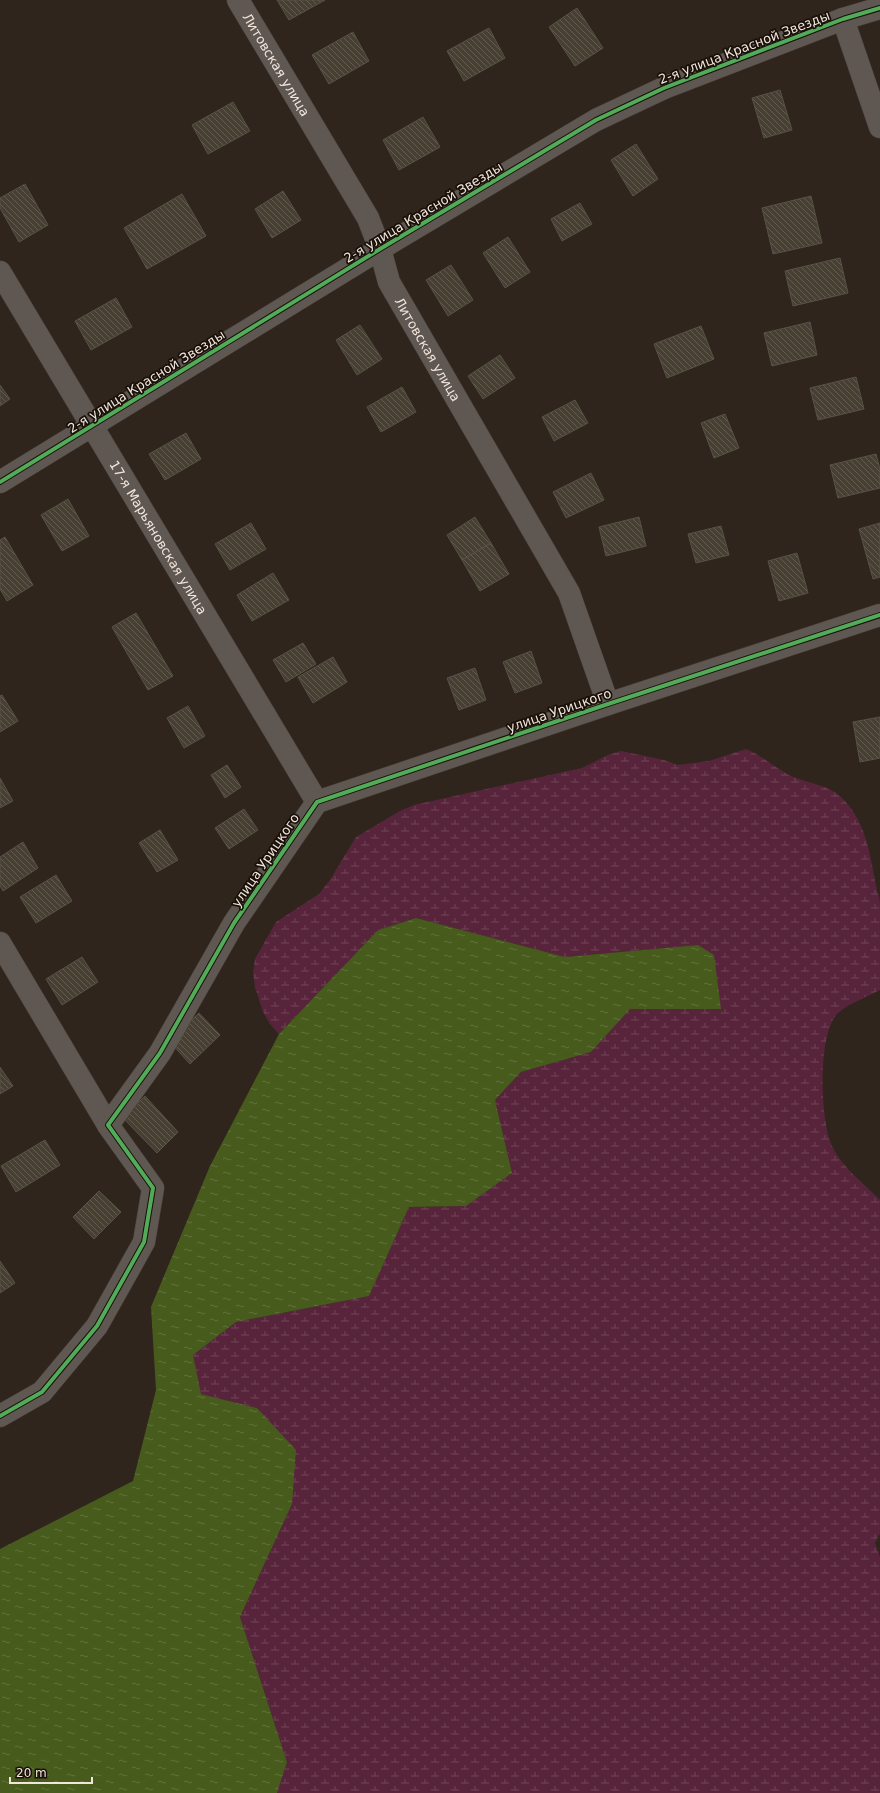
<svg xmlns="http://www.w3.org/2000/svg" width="880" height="1793" font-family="'DejaVu Sans',sans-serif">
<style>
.wetland{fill:url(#wetland-marsh)}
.water{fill:url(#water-ripples)}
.building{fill:url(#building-back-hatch);stroke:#585149}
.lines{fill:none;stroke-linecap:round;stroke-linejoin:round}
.minor-casing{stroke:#4b423b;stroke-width:23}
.tertiary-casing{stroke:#4b423b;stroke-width:23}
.minor{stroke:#5f5751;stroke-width:22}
.tertiary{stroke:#5f5751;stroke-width:22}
.cycleway-casing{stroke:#181009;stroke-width:6}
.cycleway{stroke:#51ab58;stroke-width:4}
.labels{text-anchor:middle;stroke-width:3.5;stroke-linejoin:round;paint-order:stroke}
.street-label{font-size:13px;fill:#f2e5db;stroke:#181009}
</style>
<defs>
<pattern id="wetland-marsh" width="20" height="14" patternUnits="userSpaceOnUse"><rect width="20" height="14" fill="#58243b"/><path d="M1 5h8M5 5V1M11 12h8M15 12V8" fill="none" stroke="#704457"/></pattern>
<pattern id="water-ripples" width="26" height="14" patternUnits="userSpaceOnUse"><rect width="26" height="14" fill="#475b1d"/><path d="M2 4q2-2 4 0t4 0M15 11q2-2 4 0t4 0" fill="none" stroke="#62723d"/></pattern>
<pattern id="building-back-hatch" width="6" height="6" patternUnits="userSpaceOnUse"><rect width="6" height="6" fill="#474032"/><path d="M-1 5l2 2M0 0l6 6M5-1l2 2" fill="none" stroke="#625b4f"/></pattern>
</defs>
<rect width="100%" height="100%" fill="#30251d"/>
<path class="wetland" d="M746,749C763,756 775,768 791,776C806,783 823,784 836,793C865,815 870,853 876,886C877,892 880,898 880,904C880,932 880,961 880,990C867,997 849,1003 838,1013C817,1033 820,1121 832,1146C843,1169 863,1182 880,1200V1533L875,1543L880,1557V1793H277L287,1762L240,1617L292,1504L257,1408L200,1394L193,1355L236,1322L369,1296L409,1207L466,1206L512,1173L495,1100L521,1072L591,1052L629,1009H720L698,945L565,957L416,918L378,930L279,1034L270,1024L263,1012L255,987L253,973L255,959L276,922L319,894L330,880L356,837L400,811L414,805L582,768L608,755L621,751L664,760L677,765L709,761Z"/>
<path class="water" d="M416,918L565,957L698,945L714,955L721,1009H630L591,1052L521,1072L495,1100L512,1173L466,1206L409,1207L369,1296L236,1322L193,1355L201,1394L257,1408L296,1450L292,1504L240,1617L287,1762L277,1793H0V1549L133,1481L156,1390L151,1307L210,1166L279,1034L378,930Z"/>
<g class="building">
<path d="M277,0H325L289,20Z"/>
<path d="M577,8L603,48L575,66L549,27Z"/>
<path d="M489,28L505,58L464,81L447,51Z"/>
<path d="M353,32L369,61L329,84L312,55Z"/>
<path d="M780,90L792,130L764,138L752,98Z"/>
<path d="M233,102L250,131L208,154L192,125Z"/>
<path d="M423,117L440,147L399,170L383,140Z"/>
<path d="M636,144L658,179L633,196L611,160Z"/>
<path d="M25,184L48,225L19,242L0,208V198Z"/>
<path d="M283,191L301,220L272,238L255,209Z"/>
<path d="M182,194L206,236L147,269L124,228Z"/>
<path d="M811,196L822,243L773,254L762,208Z"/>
<path d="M580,203L592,224L562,241L551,219Z"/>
<path d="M508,237L530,272L505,288L483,253Z"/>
<path d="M840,258L848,293L793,306L785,271Z"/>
<path d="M451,265L473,300L448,316L426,280Z"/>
<path d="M116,298L132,327L91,350L75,321Z"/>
<path d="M810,322L817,355L772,366L764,333Z"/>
<path d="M360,325L382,359L357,375L336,340Z"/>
<path d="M701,326L714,359L667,378L654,344Z"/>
<path d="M500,355L515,378L483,399L468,376Z"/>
<path d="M856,377L864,409L818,420L810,388Z"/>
<path d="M0,385L10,399L0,406Z"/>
<path d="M402,387L416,412L381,432L367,407Z"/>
<path d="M575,400L588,423L554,441L542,417Z"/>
<path d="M725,414L739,448L714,458L701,423Z"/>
<path d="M186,433L201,459L165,480L149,454Z"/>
<path d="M876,454L880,469V488L838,498L830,465Z"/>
<path d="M591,473L604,500L566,518L553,492Z"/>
<path d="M68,499L89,536L62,551L41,515Z"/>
<path d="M475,517L491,543L462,560L447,535Z"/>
<path d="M639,517L646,546L606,556L599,527Z"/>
<path d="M251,523L266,549L230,570L215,544Z"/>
<path d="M880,523V577L873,579L859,529Z"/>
<path d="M721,526L729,555L696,563L688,534Z"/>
<path d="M5,537L33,585L7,601L0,589V540Z"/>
<path d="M491,543L509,574L480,591L462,560Z"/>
<path d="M797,553L808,593L779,601L768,561Z"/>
<path d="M273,573L289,600L252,621L237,595Z"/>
<path d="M136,613L173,676L148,690L112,627Z"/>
<path d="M303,643L316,664L286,682L273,660Z"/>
<path d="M531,651L542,683L515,693L503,662Z"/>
<path d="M333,657L347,682L313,703L298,677Z"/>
<path d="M475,668L486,700L459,710L447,678Z"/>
<path d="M2,695L18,721L0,732V696Z"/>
<path d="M188,706L205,736L184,748L167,718Z"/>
<path d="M880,717V758L860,762L853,722Z"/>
<path d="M227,765L241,787L225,798L211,775Z"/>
<path d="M0,778L13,801L0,808Z"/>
<path d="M244,809L258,830L229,849L215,828Z"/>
<path d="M160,830L178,860L157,872L139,843Z"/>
<path d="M23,842L38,868L3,891L0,886V857Z"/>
<path d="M56,875L72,901L36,923L20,897Z"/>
<path d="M82,957L98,982L62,1005L46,979Z"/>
<path d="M199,1013L220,1035L190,1064L169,1041Z"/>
<path d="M0,1067L13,1086L0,1094Z"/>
<path d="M145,1096L178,1132L157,1153L123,1118Z"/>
<path d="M45,1140L60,1165L16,1192L1,1166Z"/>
<path d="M99,1191L121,1212L94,1239L73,1217Z"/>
<path d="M0,1261L15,1283L0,1293Z"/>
</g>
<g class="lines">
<defs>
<g id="minor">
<path id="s1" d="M238,0L368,218L380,249L389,282L569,593L608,704"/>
<path d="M843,19L880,127"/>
<path id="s2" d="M0,272L317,802"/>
<path d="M0,943L108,1125"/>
<path d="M0,1416L42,1392L97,1326L144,1242L153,1188L108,1125L160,1053L234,923L317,802L608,704L880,615"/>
</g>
<path id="tertiary" d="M0,482L380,249L596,120L664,88L843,19L880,8"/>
</defs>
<use href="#minor" class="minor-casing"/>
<use href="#tertiary" class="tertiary-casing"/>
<use href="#minor" class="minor"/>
<use href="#tertiary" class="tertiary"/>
<defs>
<g id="cycleway">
<path d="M0,482L380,249L596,120L664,88L843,19L880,8"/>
<path d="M0,1416L42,1392L97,1326L144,1242L153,1188L108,1125L160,1053L234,923L317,802L608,704L880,615"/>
</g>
</defs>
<use href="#cycleway" class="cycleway-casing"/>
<use href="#cycleway" class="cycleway"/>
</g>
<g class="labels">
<g class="street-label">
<text transform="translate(744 47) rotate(-21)" y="5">2-я улица Красной Звезды</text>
<text dy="5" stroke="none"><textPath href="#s1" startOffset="75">Литовская улица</textPath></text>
<text transform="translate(423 212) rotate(-31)" y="5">2-я улица Красной Звезды</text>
<text dy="5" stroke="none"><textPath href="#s1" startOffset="399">Литовская улица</textPath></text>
<text transform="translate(146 381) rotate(-32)" y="5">2-я улица Красной Звезды</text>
<text dy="5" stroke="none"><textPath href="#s2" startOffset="309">17-я Марьяновская улица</textPath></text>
<text transform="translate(559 710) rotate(-19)" y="5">улица Урицкого</text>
<text transform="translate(265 860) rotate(-56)" y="5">улица Урицкого</text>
</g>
</g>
<path d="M10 1777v6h82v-6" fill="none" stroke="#f2e5db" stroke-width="2"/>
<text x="16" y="1777" font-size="12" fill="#f2e5db" stroke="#181009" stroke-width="3" paint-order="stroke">20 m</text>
</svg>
